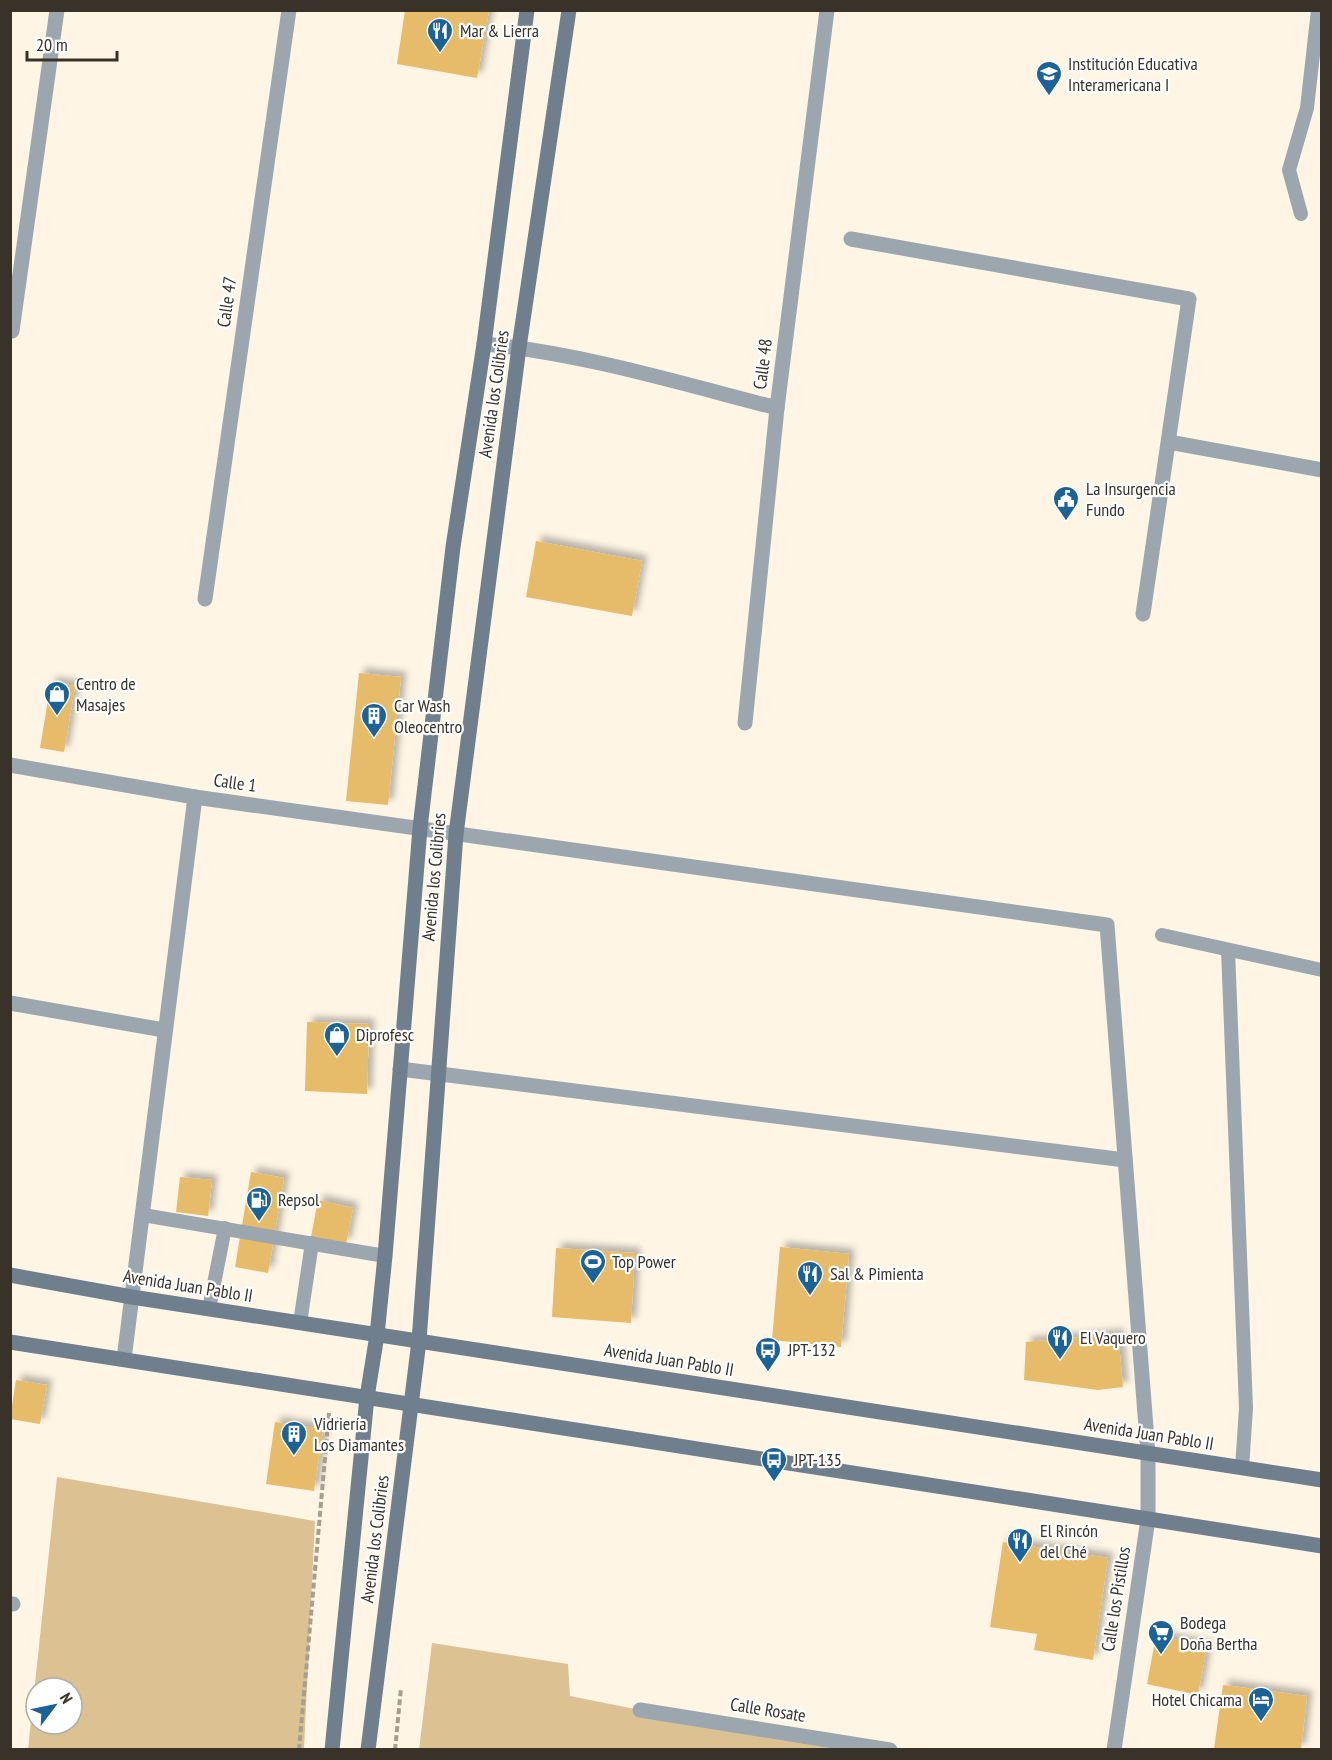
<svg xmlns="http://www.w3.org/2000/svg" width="1332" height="1760" font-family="'PT Sans Narrow',sans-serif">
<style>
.green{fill:#dcc293;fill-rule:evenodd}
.building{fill:#e6bb6b;filter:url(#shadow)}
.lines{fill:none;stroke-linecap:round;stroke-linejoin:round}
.path{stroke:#a69f91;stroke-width:4;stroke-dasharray:6 3;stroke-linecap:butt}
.lane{stroke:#9ba6af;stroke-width:14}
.street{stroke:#9ba6af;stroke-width:15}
.secondary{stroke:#707f8d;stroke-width:15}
.labels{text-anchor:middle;stroke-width:4.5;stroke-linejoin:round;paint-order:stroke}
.poi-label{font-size:18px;fill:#383228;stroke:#fff;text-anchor:start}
.street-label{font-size:18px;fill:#383228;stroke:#fff}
</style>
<defs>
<filter id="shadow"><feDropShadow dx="5.5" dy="-5.5" stdDeviation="3" flood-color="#0004"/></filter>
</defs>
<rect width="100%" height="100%" fill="#fef5e4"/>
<g class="green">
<path d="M57,1477L315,1521L304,1749H28ZM36,1688H72V1724H36Z"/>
<path d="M432,1643L568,1664L570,1696L841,1750H419Z"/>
</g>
<g class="building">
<path d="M405,10H489L477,78L397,64Z"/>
<path d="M536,541L642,561L632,616L526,597Z"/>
<path d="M359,673L401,677L388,805L346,801Z"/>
<path d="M51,682L75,686L64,752L40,748Z"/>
<path d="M307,1022L369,1024L367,1094L305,1091Z"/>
<path d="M251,1172L284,1178L268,1273L235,1267Z"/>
<path d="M180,1177L212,1180L208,1216L176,1212Z"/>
<path d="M318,1200L353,1208L346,1244L311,1237Z"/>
<path d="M780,1247L849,1254L841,1347L772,1340Z"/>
<path d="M556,1248L635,1253L631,1323L552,1317Z"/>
<path d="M1118,1334L1123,1387L1098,1390L1024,1380L1026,1342Z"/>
<path d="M16,1380L47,1385L40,1424L10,1419Z"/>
<path d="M275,1422L323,1429L314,1491L266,1484Z"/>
<path d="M1003,1542L1108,1558L1093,1660L1034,1650L1037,1634L990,1627Z"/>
<path d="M1156,1636L1207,1646L1198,1695L1147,1684Z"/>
<path d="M1223,1685L1307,1696L1301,1749H1214Z"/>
</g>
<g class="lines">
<g class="path">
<path d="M328,1418L342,1420"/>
<path d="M299,1750L329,1413"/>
<path d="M395,1750L401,1688"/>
</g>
<g class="lane">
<path d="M1301,214L1289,170L1307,108L1318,10"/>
<path d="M1162,935L1322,970"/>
<path d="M1228,950L1246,1408L1242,1468"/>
<path d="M143,1215L385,1256"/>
<path d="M209,1309L225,1228"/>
<path d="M300,1323L312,1243"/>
</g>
<g class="street">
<path d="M851,239L1189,299L1143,614"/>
<path d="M12,331L57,10"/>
<path d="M484,344C581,353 683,384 777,408"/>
<path d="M1169,442L1322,470"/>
<path d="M205,599L289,10"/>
<path d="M745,723L777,408L827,10"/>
<path d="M10,765L195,797L1107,925L1148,1453V1519L1114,1750"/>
<path d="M10,1003L164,1030"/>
<path d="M400,1069L1125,1160"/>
<path d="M124,1359L195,797"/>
<path d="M10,1604H13"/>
<path d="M640,1710L890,1750"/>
</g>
<g class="secondary">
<path d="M10,1275L132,1297L1322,1480"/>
<path d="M10,1342L1322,1546"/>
<path d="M332,1750L367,1397L377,1335L385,1256L420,828L453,547L484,344L527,10"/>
<path d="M368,1750L419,1341L456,834L519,347L569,10"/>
</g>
</g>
<defs>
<symbol id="restaurant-pin" viewBox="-11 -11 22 30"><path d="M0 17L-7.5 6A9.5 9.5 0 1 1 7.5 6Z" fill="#1b6296" stroke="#fff"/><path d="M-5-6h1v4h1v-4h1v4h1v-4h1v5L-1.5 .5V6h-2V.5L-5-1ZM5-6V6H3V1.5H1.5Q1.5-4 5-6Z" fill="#fff"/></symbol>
<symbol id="school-pin" viewBox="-11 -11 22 30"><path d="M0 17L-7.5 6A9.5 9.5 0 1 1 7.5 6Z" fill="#1b6296" stroke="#fff"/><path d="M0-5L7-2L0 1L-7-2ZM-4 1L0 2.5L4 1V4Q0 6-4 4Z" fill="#fff"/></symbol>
<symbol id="civic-pin" viewBox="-11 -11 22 30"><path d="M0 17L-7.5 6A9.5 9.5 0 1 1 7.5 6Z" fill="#1b6296" stroke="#fff"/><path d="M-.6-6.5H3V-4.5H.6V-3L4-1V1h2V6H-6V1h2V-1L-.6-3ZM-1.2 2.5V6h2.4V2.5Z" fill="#fff"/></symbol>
<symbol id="shop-pin" viewBox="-11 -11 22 30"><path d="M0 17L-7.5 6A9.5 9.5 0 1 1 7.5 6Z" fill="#1b6296" stroke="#fff"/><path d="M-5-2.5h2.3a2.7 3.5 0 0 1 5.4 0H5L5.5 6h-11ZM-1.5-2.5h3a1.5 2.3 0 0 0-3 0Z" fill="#fff"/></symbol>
<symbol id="building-pin" viewBox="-11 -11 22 30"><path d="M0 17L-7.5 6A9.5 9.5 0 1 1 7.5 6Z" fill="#1b6296" stroke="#fff"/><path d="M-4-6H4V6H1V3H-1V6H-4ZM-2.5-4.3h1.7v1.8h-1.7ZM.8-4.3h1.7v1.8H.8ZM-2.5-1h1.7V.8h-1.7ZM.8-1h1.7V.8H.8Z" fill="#fff"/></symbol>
<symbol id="fuel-pin" viewBox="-11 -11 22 30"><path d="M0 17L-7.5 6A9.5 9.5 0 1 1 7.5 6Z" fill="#1b6296" stroke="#fff"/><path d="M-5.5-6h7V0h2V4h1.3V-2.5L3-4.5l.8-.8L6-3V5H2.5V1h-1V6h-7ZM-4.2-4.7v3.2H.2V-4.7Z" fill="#fff"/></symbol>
<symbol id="stadium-pin" viewBox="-11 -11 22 30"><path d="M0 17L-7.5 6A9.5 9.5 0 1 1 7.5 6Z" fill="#1b6296" stroke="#fff"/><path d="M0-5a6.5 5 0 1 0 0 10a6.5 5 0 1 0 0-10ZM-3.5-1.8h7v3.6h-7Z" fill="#fff"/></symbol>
<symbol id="bus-pin" viewBox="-11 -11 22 30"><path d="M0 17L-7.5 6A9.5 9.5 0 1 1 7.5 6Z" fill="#1b6296" stroke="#fff"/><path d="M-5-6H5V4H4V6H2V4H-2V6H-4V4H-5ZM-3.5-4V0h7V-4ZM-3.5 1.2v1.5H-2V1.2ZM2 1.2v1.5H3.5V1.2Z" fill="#fff"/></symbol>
<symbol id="supermarket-pin" viewBox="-11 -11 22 30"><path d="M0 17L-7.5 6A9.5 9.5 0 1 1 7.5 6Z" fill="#1b6296" stroke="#fff"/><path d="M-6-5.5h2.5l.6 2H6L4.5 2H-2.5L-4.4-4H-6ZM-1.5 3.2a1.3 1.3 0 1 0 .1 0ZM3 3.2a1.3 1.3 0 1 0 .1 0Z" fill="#fff"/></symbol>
<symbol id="hotel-pin" viewBox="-11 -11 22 30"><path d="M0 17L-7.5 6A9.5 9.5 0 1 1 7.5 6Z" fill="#1b6296" stroke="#fff"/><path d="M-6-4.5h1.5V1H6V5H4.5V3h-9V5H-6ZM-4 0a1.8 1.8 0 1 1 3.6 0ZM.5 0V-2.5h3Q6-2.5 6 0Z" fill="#fff"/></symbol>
</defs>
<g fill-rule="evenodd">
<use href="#restaurant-pin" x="425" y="16" width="30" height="40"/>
<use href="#school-pin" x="1034" y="59" width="30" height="40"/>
<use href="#civic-pin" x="1051" y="484" width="30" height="40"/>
<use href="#shop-pin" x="42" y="679" width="30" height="40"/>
<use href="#building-pin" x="359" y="701" width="30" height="40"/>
<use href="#shop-pin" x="322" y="1020" width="30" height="40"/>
<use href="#fuel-pin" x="244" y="1185" width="30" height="40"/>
<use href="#stadium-pin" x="578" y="1247" width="30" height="40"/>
<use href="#restaurant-pin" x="795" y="1259" width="30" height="40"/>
<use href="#restaurant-pin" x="1045" y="1323" width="30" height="40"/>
<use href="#bus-pin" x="753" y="1335" width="30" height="40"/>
<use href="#building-pin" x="279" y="1419" width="30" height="40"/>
<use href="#bus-pin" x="759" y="1445" width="30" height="40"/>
<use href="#restaurant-pin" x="1005" y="1526" width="30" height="40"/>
<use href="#supermarket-pin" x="1146" y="1618" width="30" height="40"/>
<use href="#hotel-pin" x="1246" y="1685" width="30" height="40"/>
</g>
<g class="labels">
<g class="poi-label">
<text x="460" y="37">Mar &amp; Lierra</text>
<text x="1068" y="70">Institución Educativa<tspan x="1068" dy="21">Interamericana I</tspan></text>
<text x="1086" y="495">La Insurgencia<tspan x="1086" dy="21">Fundo</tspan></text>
<text x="76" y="690">Centro de<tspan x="76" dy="21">Masajes</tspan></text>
<text x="394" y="712">Car Wash<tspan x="394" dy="21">Oleocentro</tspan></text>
<text x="356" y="1041">Diprofesc</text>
<text x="278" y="1206">Repsol</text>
<text x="612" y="1268">Top Power</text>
<text x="830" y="1280">Sal &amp; Pimienta</text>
<text x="1080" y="1344">El Vaquero</text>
<text x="788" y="1356">JPT-132</text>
<text x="314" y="1430">Vidriería<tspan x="314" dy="21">Los Diamantes</tspan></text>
<text x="794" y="1466">JPT-135</text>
<text x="1040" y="1537">El Rincón<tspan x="1040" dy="21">del Ché</tspan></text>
<text x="1180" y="1629">Bodega<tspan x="1180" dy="21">Doña Bertha</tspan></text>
<text x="1242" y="1706" text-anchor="end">Hotel Chicama</text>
</g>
<g class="street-label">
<text transform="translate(227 302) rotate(-82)" y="6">Calle 47</text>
<text transform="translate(763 364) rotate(-83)" y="6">Calle 48</text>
<text transform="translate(494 394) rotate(-82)" y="6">Avenida los Colibries</text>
<text transform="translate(235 783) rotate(8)" y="6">Calle 1</text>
<text transform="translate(434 877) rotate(-85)" y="6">Avenida los Colibries</text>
<text transform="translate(188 1286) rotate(9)" y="6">Avenida Juan Pablo II</text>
<text transform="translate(669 1360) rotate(9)" y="6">Avenida Juan Pablo II</text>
<text transform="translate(1149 1434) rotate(9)" y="6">Avenida Juan Pablo II</text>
<text transform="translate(375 1539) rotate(-83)" y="6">Avenida los Colibries</text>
<text transform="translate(1116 1599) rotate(-81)" y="6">Calle los Pistillos</text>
<text transform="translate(768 1710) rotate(9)" y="6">Calle Rosate</text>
</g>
</g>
<rect width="1332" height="1760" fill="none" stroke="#383228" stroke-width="24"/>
<g transform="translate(54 1706) rotate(58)"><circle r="28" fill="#ffffff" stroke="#afada9" stroke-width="1.5"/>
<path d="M0-4.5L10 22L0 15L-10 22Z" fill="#1b6296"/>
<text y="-9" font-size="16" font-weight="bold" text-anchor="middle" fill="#383228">N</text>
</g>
<path d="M27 51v9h90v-9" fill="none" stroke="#383228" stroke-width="3"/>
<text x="36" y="51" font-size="18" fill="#383228" stroke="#ffffff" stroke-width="4.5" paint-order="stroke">20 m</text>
</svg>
